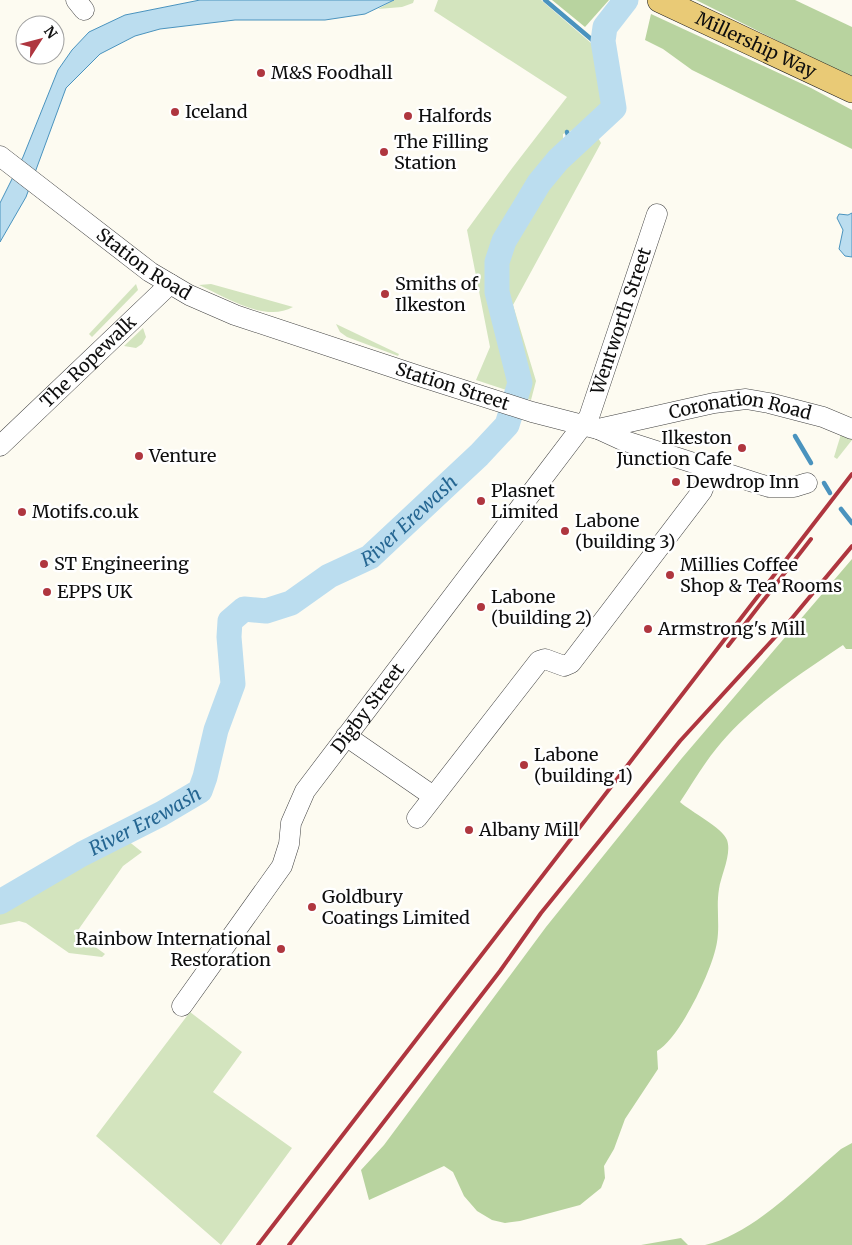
<svg xmlns="http://www.w3.org/2000/svg" width="852" height="1245" font-family="Merriweather,serif">
<style>
.green{fill:#d3e4be}
.forest{fill:#b8d39f}
.water{fill:#bbddef;stroke:#4a93be}
.lines{fill:none;stroke-linecap:round;stroke-linejoin:round}
.stream{stroke:#4a93be;stroke-width:4.5}
.river{stroke:#bbddef;stroke-width:25}
.minor-casing{stroke:#414141;stroke-width:21}
.major-casing{stroke:#1f1f1f;stroke-width:26}
.minor{stroke:#fff;stroke-width:20}
.major{stroke:#e9ca76;stroke-width:25}
.rail{stroke:#af363f;stroke-width:4}
.poi-dot{fill:#af363f;stroke:#fff;stroke-width:2}
.labels{text-anchor:middle;stroke-width:5;stroke-linejoin:round;paint-order:stroke}
.street-label{font-size:18px;fill:#0e0e0e;stroke:#fff}
.poi-label{font-size:18px;fill:#0e0e0e;stroke:#fff;text-anchor:start}
.water-label{font-size:19px;font-style:italic;fill:#256692;stroke:#fff}
</style>
<rect width="100%" height="100%" fill="#fdfbf1"/>
<g class="green">
<path d="M394,0H414L413,3L402,7L378,9Z"/>
<path d="M438,0H541L591,43C601,61 603,86 605,106L575,138L573,130L563,134V144C538,173 495,224 493,264C491,287 498,307 503,328C508,348 518,372 512,392L476,380L490,347L467,230L513,167L567,97L434,11Z"/>
<path d="M595,132L601,143L513,305L536,381L531,400L523,397C524,391 527,384 526,378C523,357 513,336 507,316C487,238 544,183 595,132Z"/>
<path d="M136,284L138,290L92,337L89,334Z"/>
<path d="M211,284L293,307C265,323 226,297 199,285Z"/>
<path d="M336,324L399,354L398,356L347,337L340,332Z"/>
<path d="M143,328L146,337L142,344L136,348L124,346Z"/>
<path d="M842,431L852,437V440L837,459L834,457Z"/>
<path d="M127,840L142,852L123,866L76,933L105,954L102,957L69,953L26,923L19,921L0,925V910Z"/>
<path d="M190,1012L242,1052L213,1092L292,1148L221,1245L96,1136Z"/>
</g>
<g class="forest">
<path d="M552,0H609L585,27Z"/>
<path d="M696,0H795L852,27V78Z"/>
<path d="M651,14L811,88L852,110V149L692,70L663,49L645,40Z"/>
<path d="M852,559V649H846L843,645C799,675 750,706 716,749C703,765 692,784 680,802C691,812 722,827 727,840C732,854 721,875 719,889C716,907 720,925 717,942C713,969 680,1038 657,1051L658,1069L625,1119L614,1149L604,1166L605,1178L601,1188L580,1205L520,1221L505,1223L492,1220L477,1211L464,1196L453,1172L444,1166L369,1200L361,1170L384,1145L546,927L682,758Z"/>
<path d="M852,1143V1245H705C754,1234 803,1181 841,1149Z"/>
<path d="M681,1238L688,1245H641Z"/>
</g>
<g class="water">
<path d="M200,0H394L365,14L325,20H235L160,29L135,36L100,54L66,88L26,197L0,242V203L23,157L58,70L72,50L89,32L125,15Z"/>
<path d="M852,213V257L845,256L839,249L843,230L837,218L839,214L848,215Z"/>
</g>
<g class="lines">
<g class="stream">
<path d="M545,0L603,49"/>
<path d="M567,132L572,148"/>
<path d="M795,436L811,463"/>
<path d="M824,483L830,493"/>
<path d="M841,509L852,523"/>
</g>
<path class="river" id="s1" d="M0,902L82,854L161,814L200,791L205,777L216,730L233,684L229,637L230,621L244,609L266,611L291,603L329,576L370,557L479,455L507,425L520,383L497,292V262L504,241L539,183L558,160L614,108L603,41L605,27L626,0"/>
<defs>
<g id="minor">
<path d="M76,0L84,10"/>
<path id="s2" d="M0,156L150,272L189,295L235,315L419,376L532,412L598,429L714,403L746,399L769,403L823,417L852,429"/>
<path d="M598,429L622,440L769,487H794L807,483"/>
<path id="s3" d="M0,446L170,284"/>
<path d="M346,736L433,796"/>
<path d="M417,818L539,661L545,659L564,666L571,663L702,491L711,469"/>
<path id="s4" d="M182,1006L282,866L289,844L291,823L305,791L589,417L657,214"/>
</g>
<g id="major">
<path id="s5" d="M660,0L852,90"/>
</g>
</defs>
<use href="#minor" class="minor-casing"/>
<use href="#major" class="major-casing"/>
<use href="#minor" class="minor"/>
<use href="#major" class="major"/>
<g class="rail">
<path d="M728,646L811,539"/>
<path d="M258,1245L852,474"/>
<path d="M289,1245L500,971L541,913L601,839L680,741L788,623L852,546"/>
</g>
</g>
<g class="poi-dot">
<circle cx="261" cy="73" r="5"/>
<circle cx="175" cy="112" r="5"/>
<circle cx="408" cy="116" r="5"/>
<circle cx="384" cy="152" r="5"/>
<circle cx="385" cy="294" r="5"/>
<circle cx="742" cy="448" r="5"/>
<circle cx="139" cy="456" r="5"/>
<circle cx="676" cy="482" r="5"/>
<circle cx="481" cy="501" r="5"/>
<circle cx="22" cy="512" r="5"/>
<circle cx="565" cy="531" r="5"/>
<circle cx="44" cy="564" r="5"/>
<circle cx="670" cy="575" r="5"/>
<circle cx="47" cy="592" r="5"/>
<circle cx="481" cy="607" r="5"/>
<circle cx="648" cy="629" r="5"/>
<circle cx="524" cy="765" r="5"/>
<circle cx="469" cy="830" r="5"/>
<circle cx="312" cy="907" r="5"/>
<circle cx="281" cy="949" r="5"/>
</g>
<g class="labels">
<g class="street-label">
<text dy="6" stroke="none"><textPath href="#s5" startOffset="106">Millership Way</textPath></text>
<text dy="6" stroke="none"><textPath href="#s2" startOffset="180">Station Road</textPath></text>
<text dy="6" stroke="none"><textPath href="#s4" startOffset="822">Wentworth Street</textPath></text>
<text dy="6" stroke="none"><textPath href="#s3" startOffset="122">The Ropewalk</textPath></text>
<text dy="6" stroke="none"><textPath href="#s2" startOffset="514">Station Street</textPath></text>
<text dy="6" stroke="none"><textPath href="#s2" startOffset="811">Coronation Road</textPath></text>
<text dy="6" stroke="none"><textPath href="#s4" startOffset="355">Digby Street</textPath></text>
</g>
<g class="poi-label">
<text x="271" y="79">M&amp;S Foodhall</text>
<text x="185" y="118">Iceland</text>
<text x="418" y="122">Halfords</text>
<text x="394" y="148">The Filling<tspan x="394" dy="21">Station</tspan></text>
<text x="395" y="290">Smiths of<tspan x="395" dy="21">Ilkeston</tspan></text>
<text x="732" y="444" text-anchor="end">Ilkeston<tspan x="732" dy="21">Junction Cafe</tspan></text>
<text x="149" y="462">Venture</text>
<text x="686" y="488">Dewdrop Inn</text>
<text x="491" y="497">Plasnet<tspan x="491" dy="21">Limited</tspan></text>
<text x="32" y="518">Motifs.co.uk</text>
<text x="575" y="527">Labone<tspan x="575" dy="21">(building 3)</tspan></text>
<text x="54" y="570">ST Engineering</text>
<text x="680" y="571">Millies Coffee<tspan x="680" dy="21">Shop &amp; Tea Rooms</tspan></text>
<text x="57" y="598">EPPS UK</text>
<text x="491" y="603">Labone<tspan x="491" dy="21">(building 2)</tspan></text>
<text x="658" y="635">Armstrong's Mill</text>
<text x="534" y="761">Labone<tspan x="534" dy="21">(building 1)</tspan></text>
<text x="479" y="836">Albany Mill</text>
<text x="322" y="903">Goldbury<tspan x="322" dy="21">Coatings Limited</tspan></text>
<text x="271" y="945" text-anchor="end">Rainbow International<tspan x="271" dy="21">Restoration</tspan></text>
</g>
<g class="water-label">
<text dy="7" stroke="none"><textPath href="#s1" startOffset="616">River Erewash</textPath></text>
<text dy="7" stroke="none"><textPath href="#s1" startOffset="166">River Erewash</textPath></text>
</g>
</g>
<g transform="translate(40 40) rotate(54)"><circle r="24" fill="#ffffff" stroke="#9f9f9f"/>
<path d="M0-4L9 19L0 12L-9 19Z" fill="#af363f"/>
<text y="-8" font-size="14" font-weight="bold" text-anchor="middle" fill="#0e0e0e">N</text>
</g>
</svg>
